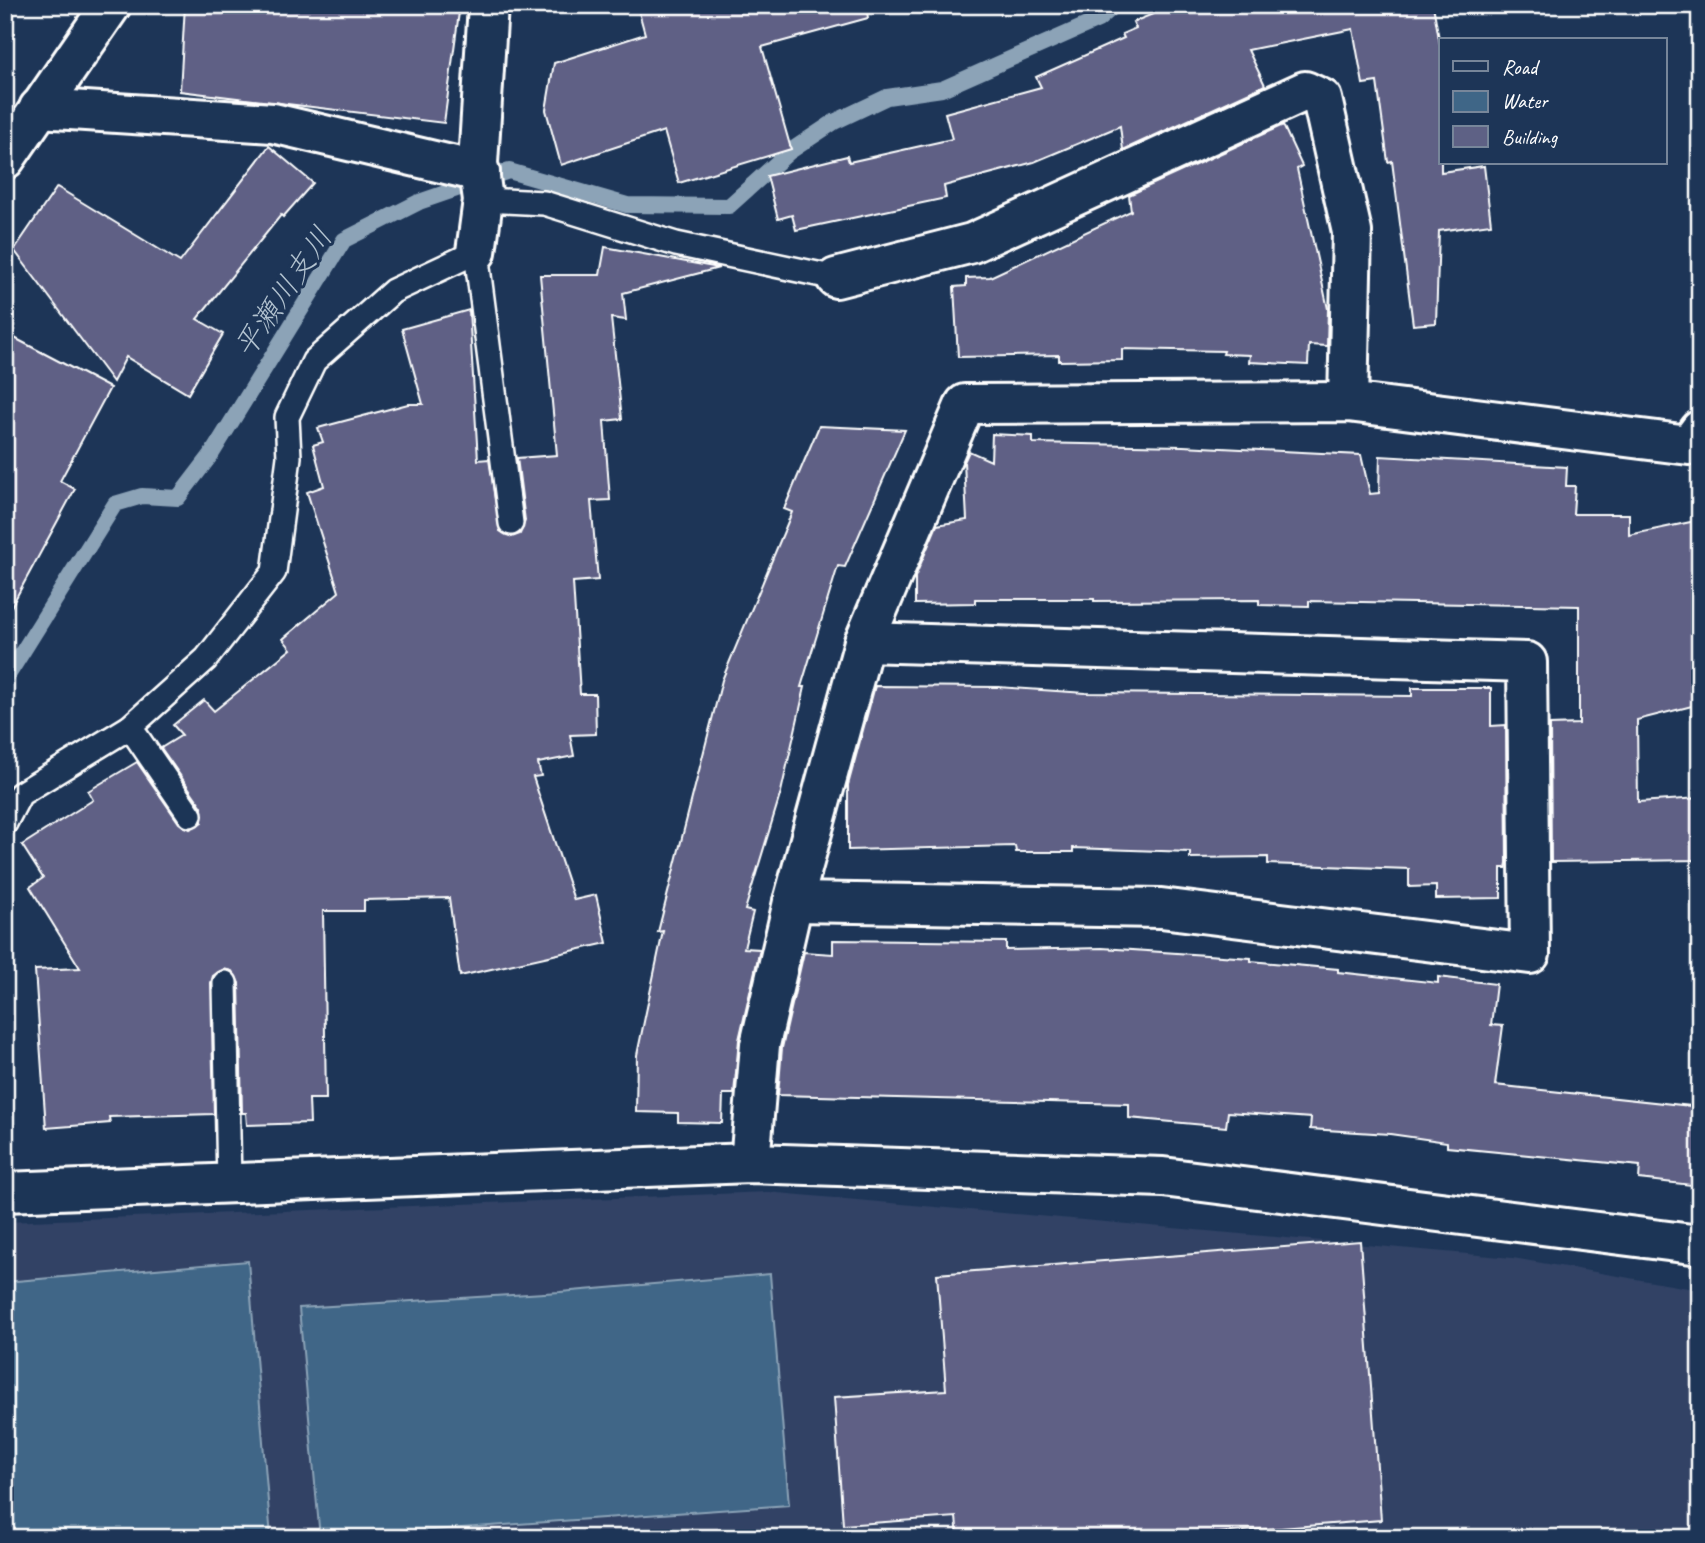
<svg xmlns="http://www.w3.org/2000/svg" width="1705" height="1543" font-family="Caveat,'Klee One',sans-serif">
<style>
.built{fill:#304265}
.water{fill:#3f6687;stroke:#8ca3b7;stroke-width:2}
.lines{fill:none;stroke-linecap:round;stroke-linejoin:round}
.stream{stroke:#8ca3b7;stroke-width:16}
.building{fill:#5e6185;stroke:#fff;stroke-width:2}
.lane-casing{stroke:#fff;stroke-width:28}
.street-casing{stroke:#fff;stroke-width:44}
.secondary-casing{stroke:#fff;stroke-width:44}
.lane{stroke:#1d3557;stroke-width:23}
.street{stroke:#1d3557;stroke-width:38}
.secondary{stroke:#1d3557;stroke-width:38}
.labels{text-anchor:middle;stroke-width:6;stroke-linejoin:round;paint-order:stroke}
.water-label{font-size:30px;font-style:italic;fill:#b2c2cf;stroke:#1d3557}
</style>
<rect width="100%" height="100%" fill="#1d3557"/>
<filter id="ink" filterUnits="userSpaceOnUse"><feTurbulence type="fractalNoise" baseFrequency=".0143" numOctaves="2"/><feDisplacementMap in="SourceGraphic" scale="14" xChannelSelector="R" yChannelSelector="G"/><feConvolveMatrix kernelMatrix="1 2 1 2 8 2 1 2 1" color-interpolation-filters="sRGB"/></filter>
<g filter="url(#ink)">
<path class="built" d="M767,1192L1513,1258L1700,1290V1538H5V1222Z"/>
<g class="water">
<path d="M248,1261L271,1538H5V1282Z"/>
<path d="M770,1274L789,1505L320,1538L299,1308L560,1292Z"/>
</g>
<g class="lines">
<path class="stream" d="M5,680L115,504L142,496L178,498L211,455L344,240L419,202L509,171L627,205L729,206L789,152L834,122L887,97L942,89L1098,20L1115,5"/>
</g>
<g class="building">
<path d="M185,5H460L444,123L180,91Z"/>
<path d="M637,5H866L868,18L762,47L791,149L679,183L664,131L561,165L546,110L554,63L645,34Z"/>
<path d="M1175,5H1433L1441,50V172L1484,166L1491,224L1439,231L1436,323L1413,325L1392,161L1388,162L1377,82L1363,84L1353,29L1248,50L1265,85L1123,150L1120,126L1034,162L944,186L946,198L796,230L792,215L778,219L767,176L847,156L849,162L952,139L945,113L1041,87L1036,77L1124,38L1122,34L1136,28L1133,22Z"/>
<path d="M1283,125L1302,166L1297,169L1328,309L1327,346L1309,345L1308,365L1249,362L1250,355L1223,354L1224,351L1122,349V360L1059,361V355L958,357L954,287L966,286V278L990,277L1131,211L1129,195Z"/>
<path d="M269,146L313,183L283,217L281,215L197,319L223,334L188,394L126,357L113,382L14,250L57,187L180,262Z"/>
<path d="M605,247L719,268L623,293L626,320L611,318L622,419L604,421L610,500L591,501L598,580L573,582L580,694H595L596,734L570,735L574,756L538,763L541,776L533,777L574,900L596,895L607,943L460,976L449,898L364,900V911H323L326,1099H309L310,1123L247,1125L246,1113H242L239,983L232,971L224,969L213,976L211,983L214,1114L109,1117L110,1123L46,1128L35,970L80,968L30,887L43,878L22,845L93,800L88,791L137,762L179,823L190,829L202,822V807L161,748L182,735L173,725L204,700L214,711L291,649L283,639L339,592L307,492L324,486L313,445L323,442L318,428L408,404H423L402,329L469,310L478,460L489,459L500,531L512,537L520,534L525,521L517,458L557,455L540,275H600Z"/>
<path d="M5,333L110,388L60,481L75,489L5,618Z"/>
<path d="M819,426L905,430L845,567L838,566L801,687H805L781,792L745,910L753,912L744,948L760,949L739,1040L734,1094H723L722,1123L678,1122V1113L636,1112L637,1055L663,931L658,932L722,680L792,512L784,509Z"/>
<path d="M992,434L1033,436V443L1183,446L1361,455L1370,494L1379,493L1380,456L1567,467L1566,486H1575L1573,514H1629V535L1700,520V704L1637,720L1638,802L1700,798V860L1551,862L1550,725L1579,724V606L1309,601V606L1259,605V600L1094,601V599H975V603L915,604V577L937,525L967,520L964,462L969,451L991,461Z"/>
<path d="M875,686L998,687L1086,693L1412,696V688H1491V726L1506,725L1507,863L1506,868H1501V898L1436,899V886L1409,887V869L1268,864V857L1190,858V852L1073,848V852H1016L1015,846L848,850V785Z"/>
<path d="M833,940L1006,942V950L1102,948L1251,958V961L1338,969V972L1438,983V977L1496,984L1491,1025L1503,1026L1495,1085L1700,1107V1186L1639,1179L1640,1166L1447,1147V1142L1390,1134L1310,1129L1311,1118L1228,1112L1226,1127L1129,1118V1104L778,1095L782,1048L804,952L833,954Z"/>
<path d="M1360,1241L1381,1520L1157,1538H958L956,1517L843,1525L834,1397L946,1390L937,1274Z"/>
</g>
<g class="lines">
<defs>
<g id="lane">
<path d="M483,200L544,203L676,244L836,278"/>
<path d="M130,727L190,815"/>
<path d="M5,823L20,794L130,727L206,659L274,572L289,457L287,417L314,361L393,291L476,252L511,523"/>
<path d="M225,983L229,1184"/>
</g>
<g id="street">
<path d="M39,108L273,123L480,172"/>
<path d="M476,252L483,200L478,163L488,5"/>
<path d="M836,278L972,243L1305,91L1322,99L1352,232L1348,402"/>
<path d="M793,902L1161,908L1530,954L1527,662L864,642"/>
<path d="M750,1163L760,1045L793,902L864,642L965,404L1348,402L1689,445L1700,430"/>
<path d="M5,1192L750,1163L1163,1177L1700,1245"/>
</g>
<path id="secondary" d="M5,159L111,5"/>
</defs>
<use href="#lane" class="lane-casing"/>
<use href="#street" class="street-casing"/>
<use href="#secondary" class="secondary-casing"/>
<use href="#lane" class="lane"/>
<use href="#street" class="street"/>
<use href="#secondary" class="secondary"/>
</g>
</g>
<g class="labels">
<g class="water-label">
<text transform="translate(283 292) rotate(-56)" y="10">平瀬川支川</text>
</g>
</g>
<rect width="1705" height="1543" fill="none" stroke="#1d3557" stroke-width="28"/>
<rect x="14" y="14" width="1677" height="1515" fill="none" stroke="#fff" stroke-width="2.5" filter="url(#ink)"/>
<rect x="1439" y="38" width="228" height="126" fill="#1d3557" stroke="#77869a" stroke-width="2"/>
<rect x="1453" y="61" width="35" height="10" fill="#1d3557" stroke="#77869a" stroke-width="2"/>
<text x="1502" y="74" font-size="21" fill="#ffffff">Road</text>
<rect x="1453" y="91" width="35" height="21" fill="#3f6687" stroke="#77869a" stroke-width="2"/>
<text x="1502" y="108" font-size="21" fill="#ffffff">Water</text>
<rect x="1453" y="126" width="35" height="21" fill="#5e6185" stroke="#77869a" stroke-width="2"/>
<text x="1502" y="144" font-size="21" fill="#ffffff">Building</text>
</svg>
